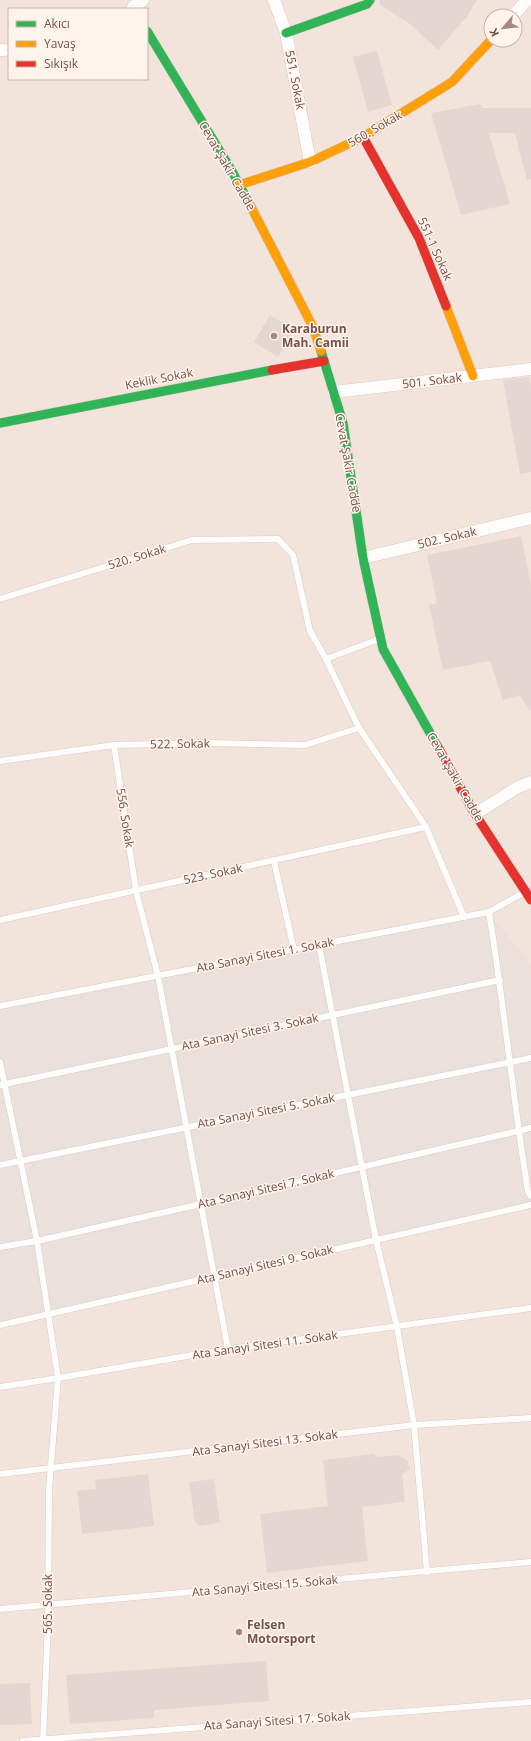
<svg xmlns="http://www.w3.org/2000/svg" width="531" height="1741" font-family="'Open Sans',sans-serif">
<style>
.residential{fill:#f3e4db;fill-rule:evenodd}
.industrial{fill:#ebe0dc}
.building{fill:#e4d7d2}
.lines{fill:none;stroke-linecap:round;stroke-linejoin:round}
.lane-casing{stroke:#d6cbc8;stroke-width:7}
.street-casing{stroke:#d6cbc8;stroke-width:13}
.fast-casing{stroke:#d7cbc8;stroke-width:10}
.slow-casing{stroke:#d7cbc8;stroke-width:10}
.jam-casing{stroke:#d7cbc8;stroke-width:10}
.lane{stroke:#fefdfc;stroke-width:6}
.street{stroke:#fefdfc;stroke-width:12}
.fast{stroke:#30b455;stroke-width:9}
.slow{stroke:#ff9f0a;stroke-width:9}
.jam{stroke:#e5322d;stroke-width:9}
.poi-dot{fill:#a48982;stroke:#fff4ec;stroke-width:1.5}
.labels{text-anchor:middle;stroke-width:3;stroke-linejoin:round;paint-order:stroke}
.street-label{font-size:12px;fill:#76514a;stroke:#fff4ec}
.poi-label{font-size:12px;font-weight:bold;fill:#76514a;stroke:#fff4ec;text-anchor:start}
</style>
<rect width="100%" height="100%" fill="#f8f0eb"/>
<path class="residential" d="M0,0H531V1741H0ZM9,9H147V79H9ZM491,16H515V40H491Z"/>
<path class="industrial" d="M489,912L531,964V1205L0,1326V1006Z"/>
<g class="building">
<path d="M380,0H477L468,14H469L438,50L411,25L379,4Z"/>
<path d="M377,51L392,105L368,112L353,57Z"/>
<path d="M480,104L482,108H531V179L527,180L515,133H489L510,204L461,215L431,113Z"/>
<path d="M270,315L294,330L278,357L254,342Z"/>
<path d="M529,377L531,385V472L520,474L503,380Z"/>
<path d="M521,536L531,585V712L520,695L503,700L490,661L443,670L429,605L437,603L427,555Z"/>
<path d="M375,1454V1457L397,1455L407,1460L410,1469L402,1474L405,1502L362,1507L368,1561L267,1573L260,1514L328,1506L323,1460Z"/>
<path d="M148,1474L154,1526L82,1534L77,1491L96,1489L95,1480Z"/>
<path d="M214,1479L220,1523L198,1526L195,1521L189,1482Z"/>
<path d="M266,1661L269,1701L154,1710V1718L70,1724L66,1675Z"/>
<path d="M30,1683L32,1724L0,1725V1684Z"/>
</g>
<g class="lines">
<defs>
<g id="lane">
<path d="M0,599L192,540L278,539L293,555L310,631L326,659"/>
<path d="M379,639L326,659L359,728L426,827L464,917"/>
<path d="M114,745L136,891L158,976L228,1349"/>
<path d="M0,761L114,745L209,743L305,745L359,728"/>
<path d="M274,861L294,950"/>
<path d="M489,912C504,1005 513,1099 528,1192L531,1196"/>
<path d="M0,920L426,827"/>
<path d="M319,945L376,1240L397,1327L414,1425L427,1572"/>
<path d="M0,1006L489,912L523,893"/>
<path d="M0,1062L37,1241L58,1378L49,1490L48,1623L43,1741"/>
<path d="M0,1085L500,980"/>
<path d="M0,1165L531,1058"/>
<path d="M0,1247L37,1241L201,1204L531,1128"/>
<path d="M0,1325L531,1205"/>
<path d="M0,1387L58,1378L228,1349L531,1308"/>
<path d="M0,1474L414,1425L531,1418"/>
<path d="M0,1609L531,1562"/>
<path d="M23,1741L531,1702"/>
</g>
<g id="street">
<path d="M274,0L286,33L310,162"/>
<path d="M133,7L143,0"/>
<path d="M513,16L527,0"/>
<path d="M0,50H5"/>
<path d="M334,392L531,369"/>
<path d="M363,558L531,518"/>
<path d="M475,814L518,787L531,782"/>
</g>
<g id="fast">
<path d="M147,31L232,171L250,205"/>
<path d="M286,33L367,4L370,0"/>
<path d="M321,351L343,423L363,558L383,649L439,749"/>
<path d="M0,423L272,370"/>
</g>
<g id="slow">
<path d="M239,185L310,162L363,137L452,82L491,40"/>
<path d="M250,205L313,327L321,351"/>
<path d="M446,306L473,376"/>
</g>
<g id="jam">
<path d="M363,137L419,238L446,306"/>
<path d="M272,370L324,361"/>
<path d="M439,749L475,814L531,900"/>
</g>
</defs>
<use href="#lane" class="lane-casing"/>
<use href="#street" class="street-casing"/>
<use href="#fast" class="fast-casing"/>
<use href="#slow" class="slow-casing"/>
<use href="#jam" class="jam-casing"/>
<use href="#lane" class="lane"/>
<use href="#street" class="street"/>
<use href="#fast" class="fast"/>
<use href="#slow" class="slow"/>
<use href="#jam" class="jam"/>
</g>
<g class="poi-dot">
<circle cx="274" cy="336" r="4"/>
<circle cx="239" cy="1632" r="4"/>
</g>
<g class="labels">
<g class="street-label">
<text transform="translate(295 80) rotate(79)" y="4">551. Sokak</text>
<text transform="translate(375 129) rotate(-30)" y="4">560. Sokak</text>
<text transform="translate(227 166) rotate(60)" y="4">Cevat Şakir Cadde</text>
<text transform="translate(435 249) rotate(66)" y="4">551-1 Sokak</text>
<text transform="translate(159 379) rotate(-11)" y="4">Keklik Sokak</text>
<text transform="translate(432 381) rotate(-7)" y="4">501. Sokak</text>
<text transform="translate(348 463) rotate(80)" y="4">Cevat Şakir Cadde</text>
<text transform="translate(447 538) rotate(-13)" y="4">502. Sokak</text>
<text transform="translate(137 557) rotate(-17)" y="4">520. Sokak</text>
<text transform="translate(180 744) rotate(-1)" y="4">522. Sokak</text>
<text transform="translate(455 777) rotate(60)" y="4">Cevat Şakir Cadde</text>
<text transform="translate(125 818) rotate(81)" y="4">556. Sokak</text>
<text transform="translate(213 874) rotate(-12)" y="4">523. Sokak</text>
<text transform="translate(265 955) rotate(-11)" y="4">Ata Sanayi Sitesi 1. Sokak</text>
<text transform="translate(250 1032) rotate(-12)" y="4">Ata Sanayi Sitesi 3. Sokak</text>
<text transform="translate(266 1111) rotate(-11)" y="4">Ata Sanayi Sitesi 5. Sokak</text>
<text transform="translate(266 1189) rotate(-13)" y="4">Ata Sanayi Sitesi 7. Sokak</text>
<text transform="translate(265 1265) rotate(-13)" y="4">Ata Sanayi Sitesi 9. Sokak</text>
<text transform="translate(265 1345) rotate(-8)" y="4">Ata Sanayi Sitesi 11. Sokak</text>
<text transform="translate(265 1443) rotate(-7)" y="4">Ata Sanayi Sitesi 13. Sokak</text>
<text transform="translate(265 1586) rotate(-5)" y="4">Ata Sanayi Sitesi 15. Sokak</text>
<text transform="translate(48 1604) rotate(-90)" y="4">565. Sokak</text>
<text transform="translate(277 1721) rotate(-4)" y="4">Ata Sanayi Sitesi 17. Sokak</text>
</g>
<g class="poi-label">
<text x="282" y="333">Karaburun<tspan x="282" dy="14">Mah. Camii</tspan></text>
<text x="247" y="1629">Felsen<tspan x="247" dy="14">Motorsport</tspan></text>
</g>
</g>
<rect x="8" y="8" width="140" height="72" fill="#fff4ec" stroke="#c8b3ab"/>
<rect x="16" y="21" width="20" height="6" fill="#30b455" stroke="#c8b3ab"/>
<text x="44" y="28" font-size="12" fill="#76514a">Akıcı</text>
<rect x="16" y="41" width="20" height="6" fill="#ff9f0a" stroke="#c8b3ab"/>
<text x="44" y="48" font-size="12" fill="#76514a">Yavaş</text>
<rect x="16" y="61" width="20" height="6" fill="#e5322d" stroke="#c8b3ab"/>
<text x="44" y="68" font-size="12" fill="#76514a">Sıkışık</text>
<g transform="translate(503 28) rotate(242)"><circle r="19" fill="#fff4ec" stroke="#c8b3ab"/>
<path d="M0-3L7 15L0 10L-7 15Z" fill="#a48982"/>
<text y="-6" font-size="11" font-weight="bold" text-anchor="middle" fill="#76514a">K</text>
</g>
</svg>
